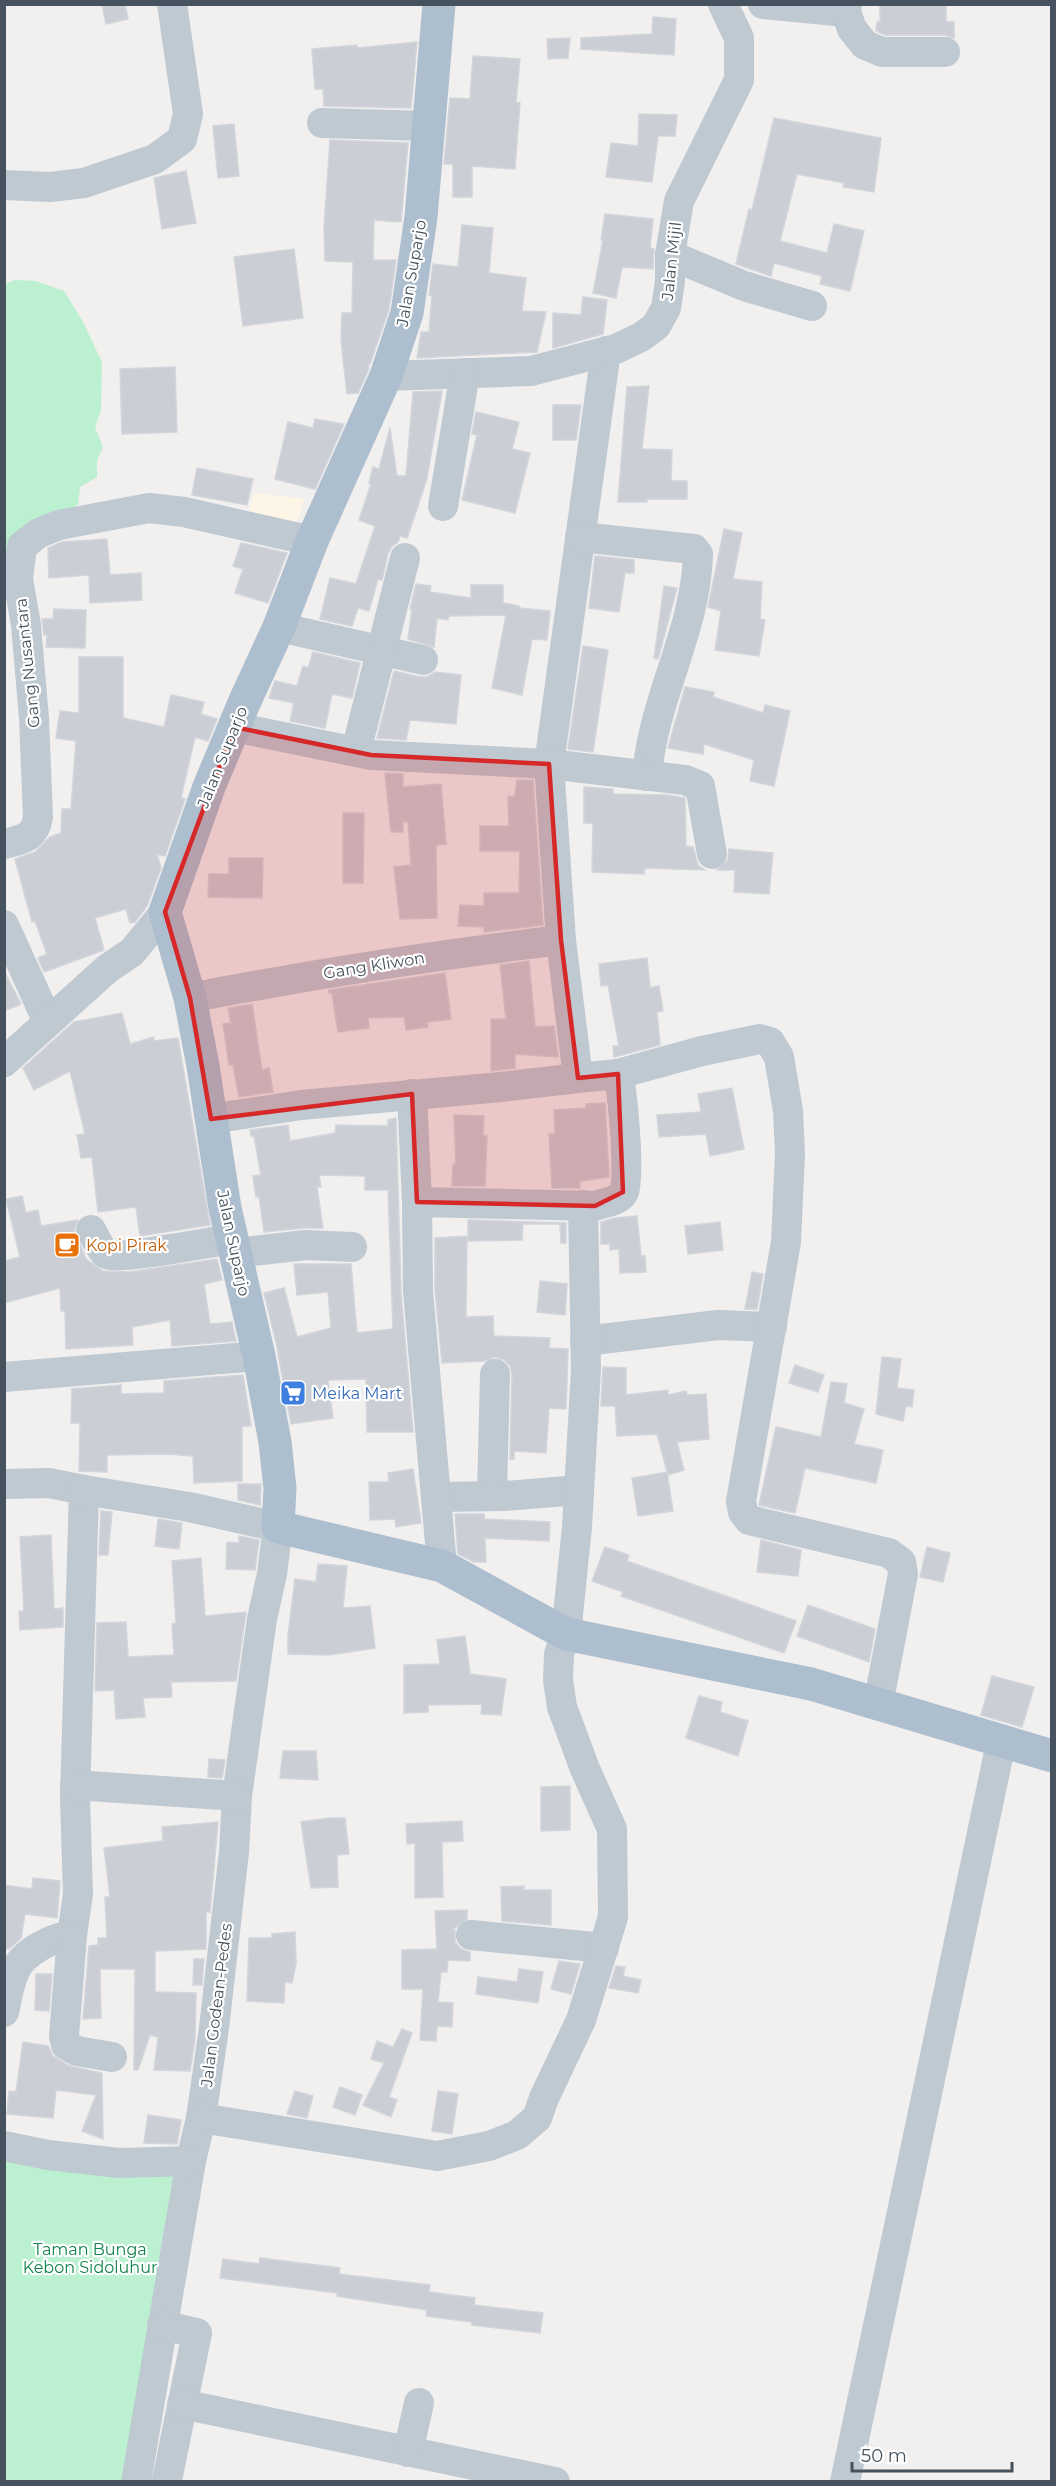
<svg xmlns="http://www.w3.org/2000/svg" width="1056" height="2486" font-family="Montserrat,sans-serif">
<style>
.commercial{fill:#fdf6e7}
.green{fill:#bbf1d0}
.building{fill:#cbced4;stroke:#d2d5db;stroke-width:1.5}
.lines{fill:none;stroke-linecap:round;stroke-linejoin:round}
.minor{stroke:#bfc9d2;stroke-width:30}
.major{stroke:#adbecf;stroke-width:33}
.marked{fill:#d62828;fill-opacity:0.2;stroke:#d62828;stroke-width:4.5;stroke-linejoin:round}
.labels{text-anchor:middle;stroke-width:4.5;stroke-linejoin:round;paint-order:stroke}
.street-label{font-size:16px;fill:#46525d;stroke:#fff}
.food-label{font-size:16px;fill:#c56008;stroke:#fff;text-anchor:start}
.shop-label{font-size:16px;fill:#366cbe;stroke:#fff;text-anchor:start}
.park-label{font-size:16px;fill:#12834a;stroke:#fff}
</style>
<rect width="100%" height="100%" fill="#f2efef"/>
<path class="commercial" d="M254,493L304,499L294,532L246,520Z"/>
<g class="green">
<path d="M15,280L36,281L64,291L82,320L102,362L101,410L95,427L103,447L97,460V477L80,487L78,504L59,525L5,575V284Z"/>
<path d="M5,2150L197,2169L127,2481L5,2482Z"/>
</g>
<g class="building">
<path d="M102,4H125L128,19L106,24Z"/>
<path d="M880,4H946V22H954V38L945,35H885L876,31L877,22H880Z"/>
<path d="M653,17L676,19L674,55L581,49V38L652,34Z"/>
<path d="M570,38L568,58L548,59L547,39Z"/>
<path d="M417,42L411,108L324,106L323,89H315L312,49L357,45V48Z"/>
<path d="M473,56L520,59L516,102L520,103L515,169L472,166V197H453V164H444L450,98L470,99Z"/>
<path d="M639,114L677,115L675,136H658L652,182L606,177L611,143L638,146Z"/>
<path d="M774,118L881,138L874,192L843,187L844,183L797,174L780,241L827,253L834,224L864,231L850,291L820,284L822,276L774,263L771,276L736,264L749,209L752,210Z"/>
<path d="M234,124L239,176L218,178L213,126Z"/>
<path d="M330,140L408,143L401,222L374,220L373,260H396L389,309L370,364H368L369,369L358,393L347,394L341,340L342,313H352L353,262L325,261L324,227Z"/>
<path d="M186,171L196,223L162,229L154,178Z"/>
<path d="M605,214L653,219L650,248L654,249L653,269L622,267L616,298L593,293L603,240H601Z"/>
<path d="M462,225L493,228L489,273L526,278L522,311L546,312L537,352L417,358L421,332H429L432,296L429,295L433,264L458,267Z"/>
<path d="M294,249L303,318L243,326L234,257Z"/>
<path d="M583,297L607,300L603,334L553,348V313L581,315Z"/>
<path d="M175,367L177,432L122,434L120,369Z"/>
<path d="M649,386L642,449L672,450L671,481H687V499H647V502H618L627,387Z"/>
<path d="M442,391L427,478L414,518L407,538L400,536L398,542L392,546L388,553L382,580L378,579L369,611L358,608L352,626L320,619L330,578L356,584L375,526L359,520L371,484L369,483L373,467L379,469L390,428L397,476H406L413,392Z"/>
<path d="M553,405H581L576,440H553Z"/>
<path d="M476,412L519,422L512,449L530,453L515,513L462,500L477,435L472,434Z"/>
<path d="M315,419L344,424L315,489L275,479L288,422L313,428Z"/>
<path d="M197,468L253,479L247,505L192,495Z"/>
<path d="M724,529L742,533L733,579L762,582L760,619L765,620L759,656L715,650L721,611L708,607Z"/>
<path d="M107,539L110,575L141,573L142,600L90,603L89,575L49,578L48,548L62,542Z"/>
<path d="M241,543L287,553L268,603L235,593L243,569L233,566Z"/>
<path d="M595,556L634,560V573H625L619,612L589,608Z"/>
<path d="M416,584L431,586L430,592L471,598V585H503V603L519,606V608L550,611L547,640L532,639L522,695L492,688L506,615L449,616L448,620L437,618L434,647L408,639L412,609H410Z"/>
<path d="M664,586L677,588L658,659L654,658Z"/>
<path d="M54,609L86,610L85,648L46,647L47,635H44L42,619H53Z"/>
<path d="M583,646L608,650L593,752L568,749Z"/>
<path d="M313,652L360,663L352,698L332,694L325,728L290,721L294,703L269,698L275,681L297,686L303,666L308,668Z"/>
<path d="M79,657H123V718L164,727L171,695L204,702L201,714L217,719L208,741L195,737L181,798L185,799L165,856L157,854L161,868L147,906L135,922L130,923L126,909L95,918L104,950L44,972L38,958L47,954L35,921L32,922L15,859L35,852L50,837L61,833L62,809H71L76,741L56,738L60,711L79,713Z"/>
<path d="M394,671L420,677H427L435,672L461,675L456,724L410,720L406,740L377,738Z"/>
<path d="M685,687L714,692L713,697L763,713L765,705L790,711L774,786L750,781L754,760L704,744L703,754L668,748Z"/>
<path d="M385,773L403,774V787L441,784L446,844L436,845L437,918L400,919L394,867L411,865L408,822H403V832H391Z"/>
<path d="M517,780H533L543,925L484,932V927L458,926L460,905L484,906V893H519L520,851H480V826H509L508,797L515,796Z"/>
<path d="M584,787L613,789V794L666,795L685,798L686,846L693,847L698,865L705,870L645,868L644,874L592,872L593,823H584Z"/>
<path d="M343,813H364L363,883H343Z"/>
<path d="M729,849L773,853L769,894L734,892L735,870H717L728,860Z"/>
<path d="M229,858H263L262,898L208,897L209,874H229Z"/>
<path d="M647,958L650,988L659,986L663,1011L657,1012L660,1045L614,1057L613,1046H619L608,985L601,986L599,964Z"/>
<path d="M529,961L535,1027L554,1026L558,1057L515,1054V1068L491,1071V1019H506L500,965Z"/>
<path d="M4,971L21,1004L4,1011Z"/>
<path d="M445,973L451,1019L427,1022L428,1027L406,1030L404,1017L368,1018L369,1028L338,1032L332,993H329V990Z"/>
<path d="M252,1004L262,1070L269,1068L273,1092L239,1097L233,1065H229L223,1024L231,1023L228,1008Z"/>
<path d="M122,1013L130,1044L154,1037V1041L178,1038L210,1225L140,1236L136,1207L98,1212L92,1157L81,1158L77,1135L85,1134L70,1071L34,1090L23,1068L74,1022Z"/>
<path d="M732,1088L744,1149L710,1156L706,1134L659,1137L657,1115L701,1112L698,1094Z"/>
<path d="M605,1103L609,1177L580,1181V1188H552L549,1134H555L554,1110L586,1108V1104Z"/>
<path d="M454,1115L484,1116L483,1136H487L485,1186H452L453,1164H456Z"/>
<path d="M396,1118L401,1293L413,1432H367L366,1379L328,1380L333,1418L291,1424L276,1342L264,1293L284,1288L297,1337L331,1328L328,1292L297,1295L294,1264H351L357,1333L393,1329L388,1190H365V1176L319,1175L321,1187H317L323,1228H304L264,1232L259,1196L256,1197L253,1176L261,1175L254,1136H251L250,1130L288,1125L290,1141L335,1133L336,1125L388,1126V1120Z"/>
<path d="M22,1196L26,1213L38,1210L41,1226L78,1220L74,1230L86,1259L103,1271L129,1272L217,1259L222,1280L204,1284L210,1324L232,1322L236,1341L172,1346L170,1320L132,1327L133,1345L66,1349L65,1311H61L60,1288L4,1303V1261L20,1257L6,1199Z"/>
<path d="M637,1216L641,1256H645L646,1272L620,1273L619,1249L610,1250V1244H601V1222L615,1218Z"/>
<path d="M468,1220L566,1223V1243H561L560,1224H523L522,1240L468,1241Z"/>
<path d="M720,1222L723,1250L688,1254L685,1226Z"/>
<path d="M467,1236L466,1317L493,1316L494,1336L550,1338L549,1348L568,1349L566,1409L549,1408L546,1453L514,1451V1459H510L512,1374L510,1366L504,1360L495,1357L485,1361L442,1363L435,1290V1238Z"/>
<path d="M752,1272L763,1274L757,1309H745Z"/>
<path d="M540,1281L567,1284L565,1315L537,1312Z"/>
<path d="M882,1357L901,1359L897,1388L914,1390L912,1407L906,1406L903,1421L876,1414Z"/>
<path d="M795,1365L824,1375L818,1392L789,1383Z"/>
<path d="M603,1367L626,1368V1395L668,1390V1395L686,1391L687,1395L706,1394L709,1439L677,1442L684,1470L668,1475L657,1434L617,1436L615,1406H601Z"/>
<path d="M243,1375L251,1426H242V1481L194,1483L193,1456L168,1454L107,1455V1472L79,1471L80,1423H71L72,1389L121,1385V1394L164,1393V1381Z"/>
<path d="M831,1382L847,1384L844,1403L864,1409L854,1444L883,1450L876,1483L805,1468L795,1513L759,1505L776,1427L821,1437Z"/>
<path d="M413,1469L421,1523L396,1527L395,1519L370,1520L369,1482H389L388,1473Z"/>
<path d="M667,1472L673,1511L638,1516L632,1478Z"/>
<path d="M238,1484H261L260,1505L238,1500Z"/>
<path d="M101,1511L112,1512L108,1555H99Z"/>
<path d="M455,1514H484L485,1519L550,1522L549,1541L485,1538L486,1562H474L458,1554Z"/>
<path d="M158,1519L182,1523L179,1549L155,1546Z"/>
<path d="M51,1535L54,1609L63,1608V1627L20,1630L19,1611H24L20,1537Z"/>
<path d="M239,1536L259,1540L255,1570L226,1569L227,1542L239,1543Z"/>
<path d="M761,1540L801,1550L798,1576L757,1572Z"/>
<path d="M605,1547L629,1555L627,1561L796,1621L784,1653L621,1596L623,1592L592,1581Z"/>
<path d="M927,1547L950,1553L943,1582L920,1577Z"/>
<path d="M201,1558L205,1616L246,1612L236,1681L171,1682L172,1697L143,1698L145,1717L116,1719L114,1690L95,1691L97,1623L126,1622L128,1657L174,1655L172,1624L176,1623L172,1561Z"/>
<path d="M318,1564L347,1566L343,1608L370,1606L375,1648L329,1655L288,1654V1635L295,1579L316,1582Z"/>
<path d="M808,1605L875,1629L869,1662L797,1636Z"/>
<path d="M465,1636L470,1674L506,1679L501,1715L481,1714L482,1704L428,1705V1712L404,1713V1665L440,1664L437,1640Z"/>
<path d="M992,1676L1034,1687L1022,1727L981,1715Z"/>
<path d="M699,1696L722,1702L720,1712L748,1721L738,1756L686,1738Z"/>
<path d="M283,1751H316L318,1780L280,1778Z"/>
<path d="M209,1759L225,1760L222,1778L208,1777Z"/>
<path d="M570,1786V1830L541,1831V1787Z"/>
<path d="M330,1818H345L349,1854L337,1855L338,1887L311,1888L301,1822Z"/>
<path d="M462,1821L463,1841L442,1842L443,1897L415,1898V1843L407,1844L406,1824Z"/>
<path d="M218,1822L210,1912H206V1949L155,1951V1992L196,1993L195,2039L190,2071L154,2070L158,2037L150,2035L138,2070H134L135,1969H100L101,2018L83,2019L89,1946L98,1945V1938H107L105,1897H110L104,1848L163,1841L162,1827Z"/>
<path d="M33,1878L60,1881L57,1918L25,1914L21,1938L9,1949L4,1948V1885L32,1889Z"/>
<path d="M524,1886V1890H551V1925L502,1921L501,1887Z"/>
<path d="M467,1910V1919L452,1930L455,1931V1942L461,1949L470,1952V1961L448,1960L447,1972H441L438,2002L453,2003L452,2027L437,2026L436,2041L420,2040L423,1989H402V1950L437,1949L435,1911Z"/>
<path d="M295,1932L296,1963L292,1983L285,1982L284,2003L247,2001L249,1938H272V1934Z"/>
<path d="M194,1959H204L202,1985H193Z"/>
<path d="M559,1961L580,1964L571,1994L551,1989Z"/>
<path d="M616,1966L625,1967L623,1976L641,1980L638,1993L609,1988Z"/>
<path d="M519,1969L543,1972L538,2003L476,1994L478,1977L517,1982Z"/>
<path d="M36,1974H52L49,2011L35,2010Z"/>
<path d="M402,2029L412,2033L389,2097L397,2100L391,2117L363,2105L384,2063L371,2059L377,2041L393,2047Z"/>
<path d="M23,2042L48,2046L53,2056L69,2066L102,2073L103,2139L82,2131L96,2095L56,2090L53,2118L7,2114L9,2091L16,2092Z"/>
<path d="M340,2087L362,2095L355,2115L333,2107Z"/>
<path d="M295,2091L313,2096L307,2118L287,2114Z"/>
<path d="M438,2091L458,2094L452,2134L432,2131Z"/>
<path d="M148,2115L181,2120L177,2144L144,2143Z"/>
<path d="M260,2258L340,2268L339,2274L430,2285L429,2292L475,2298L474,2305L543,2313L540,2333L472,2325V2322L426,2316L427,2310L337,2296V2293L220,2278L223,2259L259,2264Z"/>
</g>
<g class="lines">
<g class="minor">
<path d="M763,4L846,12"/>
<path d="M847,4L846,12L852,29L865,45L882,52H945"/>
<path d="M322,123L428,126"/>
<path d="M4,185L50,187L84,183L155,159L182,139L188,114L172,4"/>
<path d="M670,255L744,286L812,306"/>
<path d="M606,351L549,764L561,940L578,1078L618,1074"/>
<path d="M386,376L531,371L616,349L641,337L656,326L666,308L670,281V255L679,201L739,80V38L723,4"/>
<path d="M443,506L465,373"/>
<path d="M580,537L694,549L698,554C696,632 653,698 647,776"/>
<path d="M279,627L423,660"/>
<path d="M234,727L371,755L549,764L685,780L700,786L712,854"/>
<path d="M356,751L405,558"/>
<path d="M4,844C23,839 35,838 38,817L34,718L26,625L18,579L22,546L39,533L59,525L149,508L184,512L312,541"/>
<path d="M4,925L48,1022"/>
<path d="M190,998C313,974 436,955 561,940"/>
<path d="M4,1062L107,969L132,952L165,912"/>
<path d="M412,1094L417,1202"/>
<path d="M211,1119L301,1105L501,1087L578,1078"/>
<path d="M91,1230C95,1237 100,1249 106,1254C115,1261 215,1241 232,1239"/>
<path d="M236,1253L306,1245L352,1247"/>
<path d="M585,1341L718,1325L772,1327"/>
<path d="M4,1377L259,1356"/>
<path d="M4,1484L49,1483L84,1490L75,1798L78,1894L72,1936C54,1936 22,1953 15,1971C9,1984 7,1999 4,2012"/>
<path d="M84,1490L189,1507L278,1527L272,1574L262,1619L237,1796L234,1852L214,2028L201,2118L191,2161L136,2482"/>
<path d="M492,1496L495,1374"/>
<path d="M436,1497L504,1496L579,1490"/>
<path d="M442,1566L418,1291L417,1202L595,1206C603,1203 620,1201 624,1192C630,1173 623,1095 618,1074L702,1051L760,1039L770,1042L779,1057L788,1111L790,1153L786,1242L741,1501L743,1512L749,1520L889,1553L901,1562L903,1574L878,1705"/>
<path d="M75,1785L237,1796"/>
<path d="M471,1935L604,1948"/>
<path d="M72,1936L64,2036L66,2045L77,2051L112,2057"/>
<path d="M201,2118L437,2156L489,2146L517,2135L537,2118L544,2098L581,2020L613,1917L612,1829L585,1769L562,1707L558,1680L559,1654L566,1634L577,1527L586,1369L583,1205"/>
<path d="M4,2146L48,2155L119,2163L191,2161"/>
<path d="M162,2325L197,2333L167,2480"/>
<path d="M182,2404L555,2482"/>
<path d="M408,2452L419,2403"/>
<path d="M845,2482L1001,1743"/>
</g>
<path class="major" d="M439,4L421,217L407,313L386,376L312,541L279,627L244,703L209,787L165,912L190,998L203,1066L225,1208L259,1356L275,1442L280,1488L278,1527L442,1566L566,1634L811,1684L1052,1756"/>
</g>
<path class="marked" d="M234,727L371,755L549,764L561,940L578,1078L618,1074L623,1192L595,1206L417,1202L412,1094L211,1119L190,998L165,912Z"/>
<defs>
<symbol id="cafe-square" viewBox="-11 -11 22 22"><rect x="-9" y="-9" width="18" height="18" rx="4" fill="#e8710a" stroke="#fff"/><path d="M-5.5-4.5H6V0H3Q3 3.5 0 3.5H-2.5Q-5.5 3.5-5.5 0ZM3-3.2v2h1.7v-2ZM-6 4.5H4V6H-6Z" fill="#fff"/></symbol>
<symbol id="supermarket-square" viewBox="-11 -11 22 22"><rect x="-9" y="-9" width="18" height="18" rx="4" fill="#3f7fe0" stroke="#fff"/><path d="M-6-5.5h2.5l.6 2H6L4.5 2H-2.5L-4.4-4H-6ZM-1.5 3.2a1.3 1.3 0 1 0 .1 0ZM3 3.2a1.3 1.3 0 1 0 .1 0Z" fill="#fff"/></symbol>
</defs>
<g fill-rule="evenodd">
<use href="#cafe-square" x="52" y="1230" width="30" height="30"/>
<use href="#supermarket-square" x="278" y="1378" width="30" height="30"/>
</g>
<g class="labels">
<g class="street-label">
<text transform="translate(671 261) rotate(-84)" y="6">Jalan Mijil</text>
<text transform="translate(411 273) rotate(-80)" y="6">Jalan Suparjo</text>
<text transform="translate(27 663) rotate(-96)" y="6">Gang Nusantara</text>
<text transform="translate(222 757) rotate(-68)" y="6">Jalan Suparjo</text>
<text transform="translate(374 965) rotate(-9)" y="6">Gang Kliwon</text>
<text transform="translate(234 1243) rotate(78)" y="6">Jalan Suparjo</text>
<text transform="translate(216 2005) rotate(-83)" y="6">Jalan Godean-Pedes</text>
</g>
<g class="food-label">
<text x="86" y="1251">Kopi Pirak</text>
</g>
<g class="shop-label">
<text x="312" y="1399">Meika Mart</text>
</g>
<g class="park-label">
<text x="90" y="2255">Taman Bunga<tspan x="90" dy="18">Kebon Sidoluhur</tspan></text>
</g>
</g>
<rect width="1056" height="2486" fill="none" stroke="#46525d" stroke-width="12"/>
<path d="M852 2462v9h160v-9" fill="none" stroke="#46525d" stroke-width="3"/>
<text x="861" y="2462" font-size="18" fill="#46525d" stroke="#ffffff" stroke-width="4.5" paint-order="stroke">50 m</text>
</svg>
